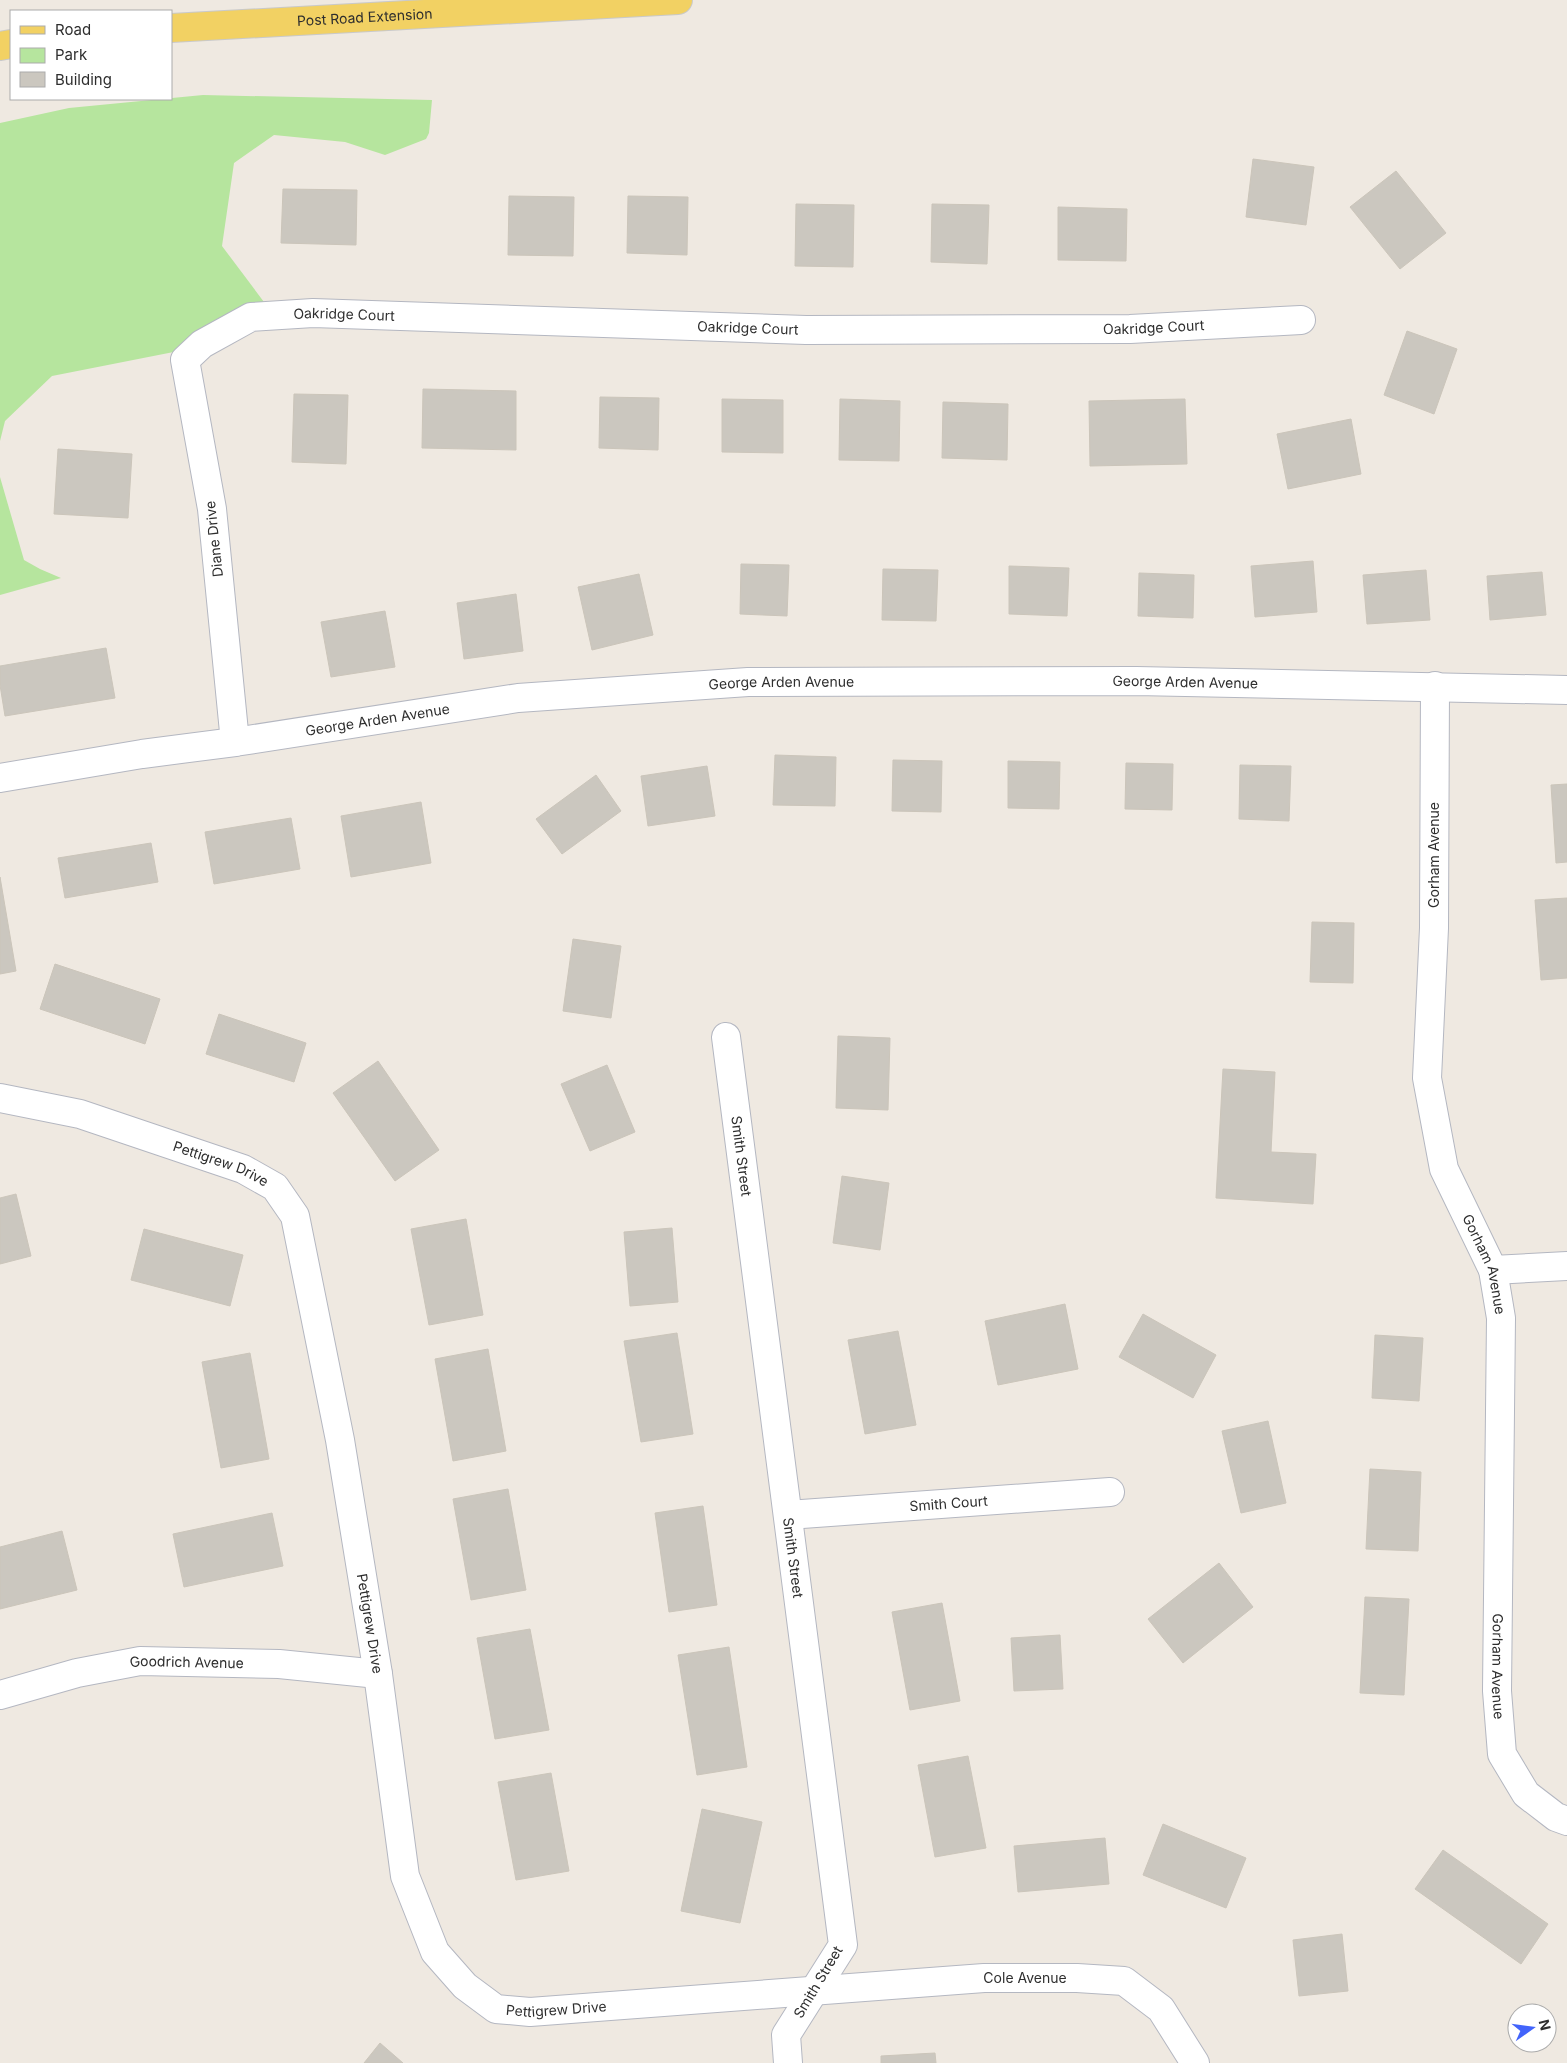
<svg xmlns="http://www.w3.org/2000/svg" width="1567" height="2063" font-family="Inter,sans-serif">
<style>
.green{fill:#b6e59e}
.building{fill:#cbc7bf;stroke:#cbc5ba}
.lines{fill:none;stroke-linecap:round;stroke-linejoin:round}
.minor-casing{stroke:#b4b7c1;stroke-width:30}
.tertiary-casing{stroke:#b4b7c1;stroke-width:30}
.primary-casing{stroke:#c9c9c9;stroke-width:30}
.minor{stroke:#fff;stroke-width:28}
.tertiary{stroke:#fff;stroke-width:28}
.primary{stroke:#f2d163;stroke-width:28}
.labels{text-anchor:middle;stroke-width:4;stroke-linejoin:round;paint-order:stroke}
.street-label{font-size:14px;fill:#2e2e2e;stroke:#fff}
</style>
<rect width="100%" height="100%" fill="#efe9e1"/>
<g class="green">
<path d="M203,95L432,100L429,133L426,139L385,155L345,142L274,135L234,163L222,246L273,314L199,347L52,376L5,421L0,441V123L69,108Z"/>
<path d="M0,477L24,560L40,569L61,578L0,595Z"/>
</g>
<g class="building">
<path d="M1253,159L1314,167L1306,225L1246,217Z"/>
<path d="M1396,171L1446,233L1400,269L1350,207Z"/>
<path d="M283,189L357,190L356,245L281,243Z"/>
<path d="M509,196L574,197L573,256L508,255Z"/>
<path d="M628,196L688,197L687,255L627,253Z"/>
<path d="M796,204L854,205L853,267L795,266Z"/>
<path d="M932,204L989,205L987,264L931,262Z"/>
<path d="M1058,207L1127,209L1126,261L1058,260Z"/>
<path d="M1407,331L1457,349L1434,414L1384,395Z"/>
<path d="M423,389L516,391V450L422,448Z"/>
<path d="M294,394L348,395L346,464L292,462Z"/>
<path d="M600,397L659,398L658,450L599,448Z"/>
<path d="M722,399L783,400V453L722,452Z"/>
<path d="M840,399L900,401L899,461L839,460Z"/>
<path d="M1185,399L1187,464L1090,466L1089,401Z"/>
<path d="M943,402L1008,404L1007,460L942,458Z"/>
<path d="M1351,419L1361,474L1288,489L1277,434Z"/>
<path d="M58,449L132,454L128,518L54,514Z"/>
<path d="M1313,561L1317,612L1255,617L1251,566Z"/>
<path d="M741,564L789,565L787,616L740,614Z"/>
<path d="M1009,566L1069,568L1067,616L1009,614Z"/>
<path d="M883,569L938,570L936,621L882,620Z"/>
<path d="M1426,570L1430,620L1367,624L1363,575Z"/>
<path d="M1542,572L1546,615L1490,620L1487,576Z"/>
<path d="M1139,573L1194,575L1193,618L1138,616Z"/>
<path d="M639,574L653,635L592,650L578,587Z"/>
<path d="M516,594L523,651L464,659L457,603Z"/>
<path d="M385,611L395,667L331,677L321,622Z"/>
<path d="M106,648L115,698L5,716L0,685V666Z"/>
<path d="M775,755L836,757L835,806L773,805Z"/>
<path d="M893,760L942,761L941,812L892,811Z"/>
<path d="M1008,761L1060,762L1059,809L1008,808Z"/>
<path d="M1126,763L1173,764L1172,810L1125,809Z"/>
<path d="M1240,765L1291,766L1289,821L1239,819Z"/>
<path d="M707,766L715,816L648,826L641,776Z"/>
<path d="M596,775L621,811L562,854L536,819Z"/>
<path d="M1567,784V862L1556,863L1551,785Z"/>
<path d="M421,802L431,863L351,877L341,816Z"/>
<path d="M291,818L300,869L214,884L205,832Z"/>
<path d="M151,843L158,882L65,898L58,858Z"/>
<path d="M0,877L16,971L0,974Z"/>
<path d="M1567,898V978L1541,980L1535,900Z"/>
<path d="M1312,922L1354,923L1353,983L1310,982Z"/>
<path d="M573,939L621,946L611,1018L563,1011Z"/>
<path d="M55,964L160,999L145,1044L40,1009Z"/>
<path d="M219,1014L306,1043L294,1082L206,1054Z"/>
<path d="M838,1036L890,1038L888,1110L836,1108Z"/>
<path d="M378,1061L439,1150L395,1181L333,1093Z"/>
<path d="M607,1065L635,1132L590,1151L561,1084Z"/>
<path d="M1223,1069L1275,1072L1271,1152L1316,1154L1313,1204L1216,1198Z"/>
<path d="M842,1176L889,1183L880,1250L833,1243Z"/>
<path d="M16,1194L31,1256L0,1264V1198Z"/>
<path d="M466,1219L483,1315L429,1325L411,1229Z"/>
<path d="M672,1228L678,1302L630,1306L624,1232Z"/>
<path d="M144,1229L243,1255L230,1306L131,1280Z"/>
<path d="M1065,1304L1078,1369L998,1385L985,1321Z"/>
<path d="M1143,1314L1216,1355L1193,1398L1119,1357Z"/>
<path d="M898,1331L916,1425L865,1434L848,1340Z"/>
<path d="M677,1333L693,1434L641,1442L624,1341Z"/>
<path d="M1375,1335L1423,1338L1419,1401L1372,1398Z"/>
<path d="M488,1349L506,1451L453,1461L435,1359Z"/>
<path d="M250,1353L269,1459L221,1468L202,1362Z"/>
<path d="M1268,1421L1286,1503L1241,1513L1222,1431Z"/>
<path d="M1370,1469L1421,1472L1418,1551L1366,1549Z"/>
<path d="M508,1489L526,1590L471,1600L453,1499Z"/>
<path d="M703,1506L717,1605L669,1612L655,1513Z"/>
<path d="M272,1513L283,1566L184,1587L173,1534Z"/>
<path d="M62,1531L77,1590L0,1609V1547Z"/>
<path d="M1219,1563L1253,1607L1183,1663L1148,1619Z"/>
<path d="M1365,1597L1409,1599L1404,1695L1360,1693Z"/>
<path d="M942,1603L960,1701L910,1710L892,1612Z"/>
<path d="M530,1629L549,1730L495,1739L477,1638Z"/>
<path d="M1060,1635L1063,1689L1014,1691L1011,1638Z"/>
<path d="M729,1647L747,1767L697,1775L678,1655Z"/>
<path d="M968,1756L986,1848L935,1857L918,1765Z"/>
<path d="M551,1773L569,1871L516,1880L498,1782Z"/>
<path d="M702,1809L762,1822L740,1923L681,1911Z"/>
<path d="M1163,1824L1246,1858L1226,1908L1143,1875Z"/>
<path d="M1105,1838L1109,1884L1018,1892L1014,1846Z"/>
<path d="M1443,1850L1548,1924L1521,1964L1415,1889Z"/>
<path d="M1342,1934L1348,1991L1299,1996L1293,1940Z"/>
<path d="M380,2043L403,2063H364Z"/>
<path d="M935,2053L936,2063H881V2056Z"/>
</g>
<g class="lines">
<defs>
<g id="minor">
<path id="s1" d="M1435,686L1434,928L1427,1078L1444,1169L1493,1270L1501,1318L1497,1691L1502,1754L1526,1794L1556,1817L1567,1821"/>
<path id="s2" d="M235,742L212,509L185,360L202,344L251,317L313,313L806,330L1130,329L1301,320"/>
<path id="s3" d="M726,1037L843,1945L786,2035L788,2063"/>
<path id="s4" d="M0,1098L80,1114L243,1169L275,1187L295,1216L340,1440L378,1674L405,1876L435,1952L465,1986L496,2009L530,2012L984,1978H1077L1124,1981L1161,2009L1195,2063"/>
<path d="M1493,1270L1567,1266"/>
<path id="s5" d="M788,1515L1110,1492"/>
<path id="s6" d="M0,1695L77,1673L140,1661L279,1664L378,1674"/>
</g>
<g id="tertiary">
<path id="s7" d="M0,778L142,754L235,742L518,698L748,682L1136,681L1567,690"/>
</g>
<g id="primary">
<path id="s8" d="M171,28L678,0"/>
<path d="M0,46L11,44"/>
</g>
</defs>
<use href="#minor" class="minor-casing"/>
<use href="#tertiary" class="tertiary-casing"/>
<use href="#primary" class="primary-casing"/>
<use href="#minor" class="minor"/>
<use href="#tertiary" class="tertiary"/>
<use href="#primary" class="primary"/>
</g>
<g class="labels">
<g class="street-label">
<text dy="5" stroke="none"><textPath href="#s8" startOffset="194">Post Road Extension</textPath></text>
<text dy="5" stroke="none"><textPath href="#s2" startOffset="558">Oakridge Court</textPath></text>
<text dy="5" stroke="none"><textPath href="#s2" startOffset="1368">Oakridge Court</textPath></text>
<text dy="5" stroke="none"><textPath href="#s2" startOffset="962">Oakridge Court</textPath></text>
<text transform="translate(214 539) rotate(-96)" y="5">Diane Drive</text>
<text dy="5" stroke="none"><textPath href="#s7" startOffset="1192">George Arden Avenue</textPath></text>
<text dy="5" stroke="none"><textPath href="#s7" startOffset="788">George Arden Avenue</textPath></text>
<text dy="5" stroke="none"><textPath href="#s7" startOffset="382">George Arden Avenue</textPath></text>
<text transform="translate(1434 855) rotate(-90)" y="5">Gorham Avenue</text>
<text dy="5" stroke="none"><textPath href="#s3" startOffset="120">Smith Street</textPath></text>
<text dy="5" stroke="none"><textPath href="#s4" startOffset="231">Pettigrew Drive</textPath></text>
<text dy="5" stroke="none"><textPath href="#s1" startOffset="589">Gorham Avenue</textPath></text>
<text dy="5" stroke="none"><textPath href="#s5" startOffset="161">Smith Court</textPath></text>
<text dy="5" stroke="none"><textPath href="#s3" startOffset="525">Smith Street</textPath></text>
<text dy="5" stroke="none"><textPath href="#s4" startOffset="740">Pettigrew Drive</textPath></text>
<text dy="5" stroke="none"><textPath href="#s6" startOffset="191">Goodrich Avenue</textPath></text>
<text dy="5" stroke="none"><textPath href="#s1" startOffset="994">Gorham Avenue</textPath></text>
<text dy="5" stroke="none"><textPath href="#s4" startOffset="1691">Cole Avenue</textPath></text>
<text transform="translate(818 1982) rotate(-59)" y="5">Smith Street</text>
<text dy="5" stroke="none"><textPath href="#s4" startOffset="1221">Pettigrew Drive</textPath></text>
</g>
</g>
<rect x="10" y="10" width="162" height="90" fill="#ffffff" stroke="#ababab"/>
<rect x="20" y="26" width="25" height="8" fill="#f2d163" stroke="#ababab"/>
<text x="55" y="35" font-size="15" fill="#2e2e2e">Road</text>
<rect x="20" y="48" width="25" height="15" fill="#b6e59e" stroke="#ababab"/>
<text x="55" y="60" font-size="15" fill="#2e2e2e">Park</text>
<rect x="20" y="72" width="25" height="15" fill="#cbc7bf" stroke="#ababab"/>
<text x="55" y="85" font-size="15" fill="#2e2e2e">Building</text>
<g transform="translate(1532 2028) rotate(76)"><circle r="24" fill="#ffffff" stroke="#ababab"/>
<path d="M0-4L9 19L0 12L-9 19Z" fill="#4264fb"/>
<text y="-8" font-size="14" font-weight="bold" text-anchor="middle" fill="#2e2e2e">N</text>
</g>
</svg>
